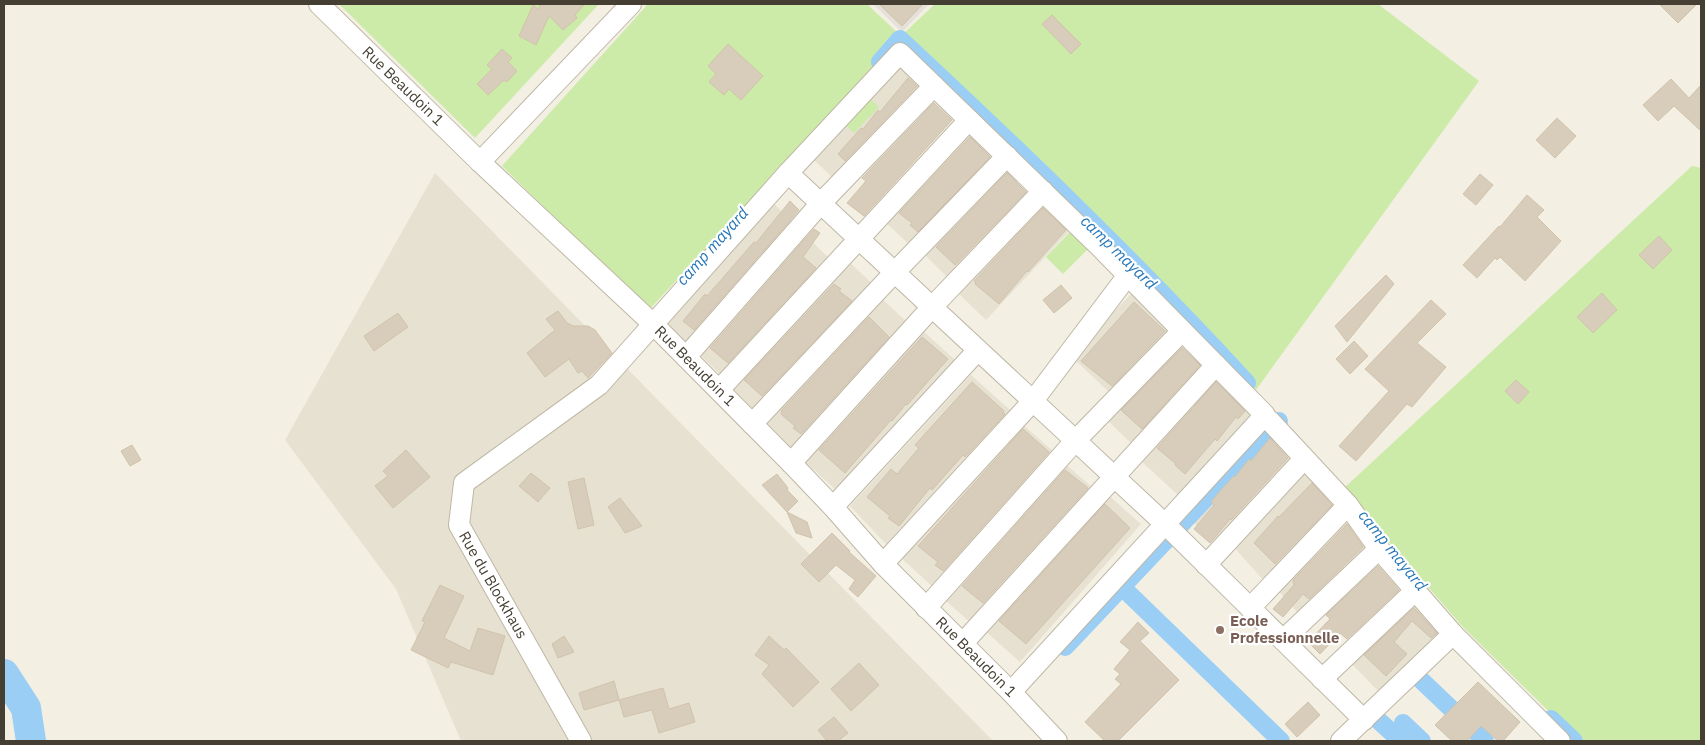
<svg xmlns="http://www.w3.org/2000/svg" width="1705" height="745" font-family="'IBM Plex Sans',sans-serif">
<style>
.residential{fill:#e7e1d1}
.industrial{fill:#e5e0d9}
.green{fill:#cceba9}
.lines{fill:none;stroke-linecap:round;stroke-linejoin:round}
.canal{stroke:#9acef5;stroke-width:18}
.river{stroke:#9acef5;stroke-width:30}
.building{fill:#d8cdbb;stroke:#d1c3ab}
.minor-casing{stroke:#bfb7a5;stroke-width:22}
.minor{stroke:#fff;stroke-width:20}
.education-dot{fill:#8d6e63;stroke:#fff;stroke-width:2}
.labels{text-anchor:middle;stroke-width:4.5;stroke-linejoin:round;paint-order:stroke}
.street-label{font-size:15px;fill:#453f33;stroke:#fff}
.education-label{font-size:15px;font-weight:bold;fill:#785e54;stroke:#fff;text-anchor:start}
.water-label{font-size:16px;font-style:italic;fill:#2577b8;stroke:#fff}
</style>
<rect width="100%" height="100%" fill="#f3efe3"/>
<g class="residential">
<path d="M899,61L925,87L836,181L809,155Z"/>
<path d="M970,126L999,158L913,248L883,220Z"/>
<path d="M1007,161L1038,191L952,282L919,249Z"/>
<path d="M435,173L993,741H461L396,589L285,440Z"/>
<path d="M771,201L796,225L687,344L661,319Z"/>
<path d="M1046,201L1074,226L986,320L958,293Z"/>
<path d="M803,233L830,259L723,377L695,350Z"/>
<path d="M848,261L877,288L757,416L728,390Z"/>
<path d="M1134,291L1175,330L1111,394L1071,356Z"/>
<path d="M880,297L910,325L793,451L763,423Z"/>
<path d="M923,331L955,360L835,489L804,461Z"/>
<path d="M1180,337L1209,365L1135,447L1103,416Z"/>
<path d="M971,375L1010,410L886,544L850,506Z"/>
<path d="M1219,377L1254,412L1179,496L1140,460Z"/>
<path d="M1019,421L1056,454L935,589L898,555Z"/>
<path d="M1271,431L1300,460L1216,545L1190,519Z"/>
<path d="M1063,462L1094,489L972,624L945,600Z"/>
<path d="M1309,468L1345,506L1266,583L1232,545Z"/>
<path d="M1106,493L1141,524L1020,662L984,630Z"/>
<path d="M1347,519L1375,548L1303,619L1277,589Z"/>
<path d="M1415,597L1444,629L1380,693L1349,661Z"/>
</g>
<path class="industrial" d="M873,4H929L902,32Z"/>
<g class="green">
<path d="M339,4H599L475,138Z"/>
<path d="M648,4H867L901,36L935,4H1378L1479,81L1256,390L899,39L649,310L502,166Z"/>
<path d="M867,96L879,107L854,133L842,122Z"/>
<path d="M1692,166L1701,168V741H1579L1462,626L1343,489Z"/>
<path d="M1070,232L1088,249L1063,274L1046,257Z"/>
</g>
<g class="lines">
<g class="canal">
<path d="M880,62L900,39C1019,150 1137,263 1247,383"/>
<path d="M1122,587L1281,741"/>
<path d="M1065,647L1279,421"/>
<path d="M1420,679L1485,741"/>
<path d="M1551,719L1574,741"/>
<path d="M1378,720L1401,741"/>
<path d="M1403,723L1422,741"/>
</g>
<path class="river" d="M4,674L26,708L31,741"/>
</g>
<g class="building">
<path d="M538,4H585L575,15L577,18L563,30L549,16L536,45L519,36L533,5L538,9L540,6Z"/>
<path d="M879,4H923L902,26Z"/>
<path d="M1659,4H1697L1678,23Z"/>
<path d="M1052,15L1081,44L1071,54L1042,24Z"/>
<path d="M728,44L763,76L741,100L729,89L724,95L709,82L716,74L708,66Z"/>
<path d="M502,49L512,58L508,62L517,71L507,82L504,80L488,95L477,84L492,69L487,65Z"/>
<path d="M908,78L917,86L845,161L838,154L861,128L863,129L878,110L880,112Z"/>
<path d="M1671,79L1689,98L1701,85V131L1674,106L1658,121L1643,105Z"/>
<path d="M934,103L952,120L864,216L847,203L866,181L862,178Z"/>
<path d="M1557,118L1576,136L1555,158L1536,140Z"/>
<path d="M970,137L990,157L918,232L910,225L912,223L899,213Z"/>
<path d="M1007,173L1026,192L955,265L936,247Z"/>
<path d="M1480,174L1493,185L1476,205L1463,194Z"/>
<path d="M1527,195L1544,210L1537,217L1561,241L1525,281L1500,257L1497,260L1495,258L1477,278L1463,265L1499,226L1500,227Z"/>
<path d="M790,201L799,210L694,330L683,321L705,294L707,296L754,242L756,243Z"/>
<path d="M1043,208L1066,230L1028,272L1027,271L999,304L975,284L976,283L974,281Z"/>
<path d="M814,229L820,233L803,257L816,268L728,363L710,348Z"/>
<path d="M1659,236L1672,250L1653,269L1639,255Z"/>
<path d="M1386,275L1394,284L1347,342L1335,326Z"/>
<path d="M834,284L841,289L839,291L852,301L762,396L744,380Z"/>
<path d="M1061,285L1072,298L1054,313L1043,300Z"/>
<path d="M1602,293L1617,310L1593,333L1577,317Z"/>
<path d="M1431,300L1446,314L1417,343L1446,367L1412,407L1407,404L1356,461L1339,446L1389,391L1365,369Z"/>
<path d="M1134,302L1165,331L1112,386L1081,361Z"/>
<path d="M558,311L567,323L573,326H588L595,330L612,353L588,378L582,371L578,373L569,359L545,377L527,353L555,330L546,319Z"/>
<path d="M398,313L408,327L374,351L364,336Z"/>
<path d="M869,317L889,337L801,434L793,428L795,426L781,414L782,412L781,411Z"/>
<path d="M922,337L948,359L907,405L906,404L892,421L891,420L845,473L819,450Z"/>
<path d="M1354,341L1368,356L1350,374L1336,359Z"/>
<path d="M1182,348L1200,365L1142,429L1121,410Z"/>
<path d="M1516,380L1529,392L1518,404L1505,391Z"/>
<path d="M972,382L1004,411L1003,413L1005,414L965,457L963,455L932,490L930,488L899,526L888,518L890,516L867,497L891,469L897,474L919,448L915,445Z"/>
<path d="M1216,382L1245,411L1238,419L1236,417L1217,441L1215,439L1185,474L1175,465L1176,464L1157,448Z"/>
<path d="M1023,429L1049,452L943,571L935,565L938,562L918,546Z"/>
<path d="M1270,438L1288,458L1231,520L1230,519L1210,543L1194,529L1214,505L1211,502L1219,492L1234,476L1235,477L1249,459L1251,461Z"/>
<path d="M132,445L141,460L130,466L121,451Z"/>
<path d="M406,450L430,477L393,508L375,486L388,476L383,471Z"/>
<path d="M1065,470L1088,488L983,603L962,586Z"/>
<path d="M531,473L550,488L538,502L519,486Z"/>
<path d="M777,474L788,488L787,490L798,501L787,512L807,522L812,538L796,533L787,512L762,485Z"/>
<path d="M584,478L594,525L578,529L568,482Z"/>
<path d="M1312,483L1332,505L1275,564L1254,543L1278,516L1279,517Z"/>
<path d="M620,498L642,526L625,533L608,507Z"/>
<path d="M1105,504L1130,528L1026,644L999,621Z"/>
<path d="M1347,524L1363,547L1309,599L1303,594L1283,617L1273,609L1294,585L1293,580Z"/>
<path d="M832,533L850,551L849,552L876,576L858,597L849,589L855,580L836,565L819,582L801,564Z"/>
<path d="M1378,566L1399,590L1347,639L1340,633L1320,654L1308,642L1330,619L1326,615Z"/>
<path d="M440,585L464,596L444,638L470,651L478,628L505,636L493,675L451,662L448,668L411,650L425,622L422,621Z"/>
<path d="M1414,608L1437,633L1431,638L1412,621L1394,642L1407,654L1386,676L1364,655Z"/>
<path d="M1138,622L1149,633L1140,641L1179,680L1118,741H1105L1085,722L1121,684L1115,679L1120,674L1114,669L1130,650L1120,642Z"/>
<path d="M564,636L574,652L558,658L552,644Z"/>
<path d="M769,636L784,650L786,648L819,682L793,707L762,674L769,665L755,655Z"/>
<path d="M859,663L879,685L851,711L831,689Z"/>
<path d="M614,681L619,700L584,710L579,693Z"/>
<path d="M1478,682L1520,722L1503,741H1498L1481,726L1467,741H1452L1435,725Z"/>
<path d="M663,688L669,709L689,703L695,722L659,733L652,710L624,717L619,700Z"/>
<path d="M1308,702L1320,715L1297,737L1285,724Z"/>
<path d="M834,717L848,733L838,741H827L818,730Z"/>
</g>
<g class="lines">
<defs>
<g id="minor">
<path d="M319,4L480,162L653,324L791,463L833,507L883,564L1011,692L1057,741"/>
<path d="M480,162L631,4"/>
<path d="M788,173L1165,524L1364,720"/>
<path d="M686,357L821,203L934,86"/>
<path d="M719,390L969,120"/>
<path d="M1269,420L1348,505L1379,549L1453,634L1560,741"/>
<path d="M752,424L894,273L1007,156"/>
<path d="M791,463L932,307L1043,191"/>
<path d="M833,507L978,350"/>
<path d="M883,564L1033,401L1128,275"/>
<path d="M1206,565L1304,459"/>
<path d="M926,608L1075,441L1182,331"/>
<path d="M1250,608L1348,505"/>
<path d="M1283,640L1379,549"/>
<path d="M963,643L1216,365"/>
<path d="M1322,679L1416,590"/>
<path d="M581,741L459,525L464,483L599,385L788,173L900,53L1097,244L1265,415L1011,692"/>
<path d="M1341,741L1453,634"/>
</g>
</defs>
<use href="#minor" class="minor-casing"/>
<use href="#minor" class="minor"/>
</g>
<circle class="education-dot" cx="1220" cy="630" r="5"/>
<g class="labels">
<g class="street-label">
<text transform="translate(403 86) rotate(44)" y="5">Rue Beaudoin 1</text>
<text transform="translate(695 366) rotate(45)" y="5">Rue Beaudoin 1</text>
<text transform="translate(493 585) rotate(60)" y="5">Rue du Blockhaus</text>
<text transform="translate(976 657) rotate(45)" y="5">Rue Beaudoin 1</text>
</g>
<g class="education-label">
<text x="1230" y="626">Ecole<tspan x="1230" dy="17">Professionnelle</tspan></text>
</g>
<g class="water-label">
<text transform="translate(712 246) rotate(-48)" y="6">camp mayard</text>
<text transform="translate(1119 252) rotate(44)" y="6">camp mayard</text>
<text transform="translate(1393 550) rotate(51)" y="6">camp mayard</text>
</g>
</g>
<rect width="1705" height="745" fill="none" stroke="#453f33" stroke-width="10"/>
</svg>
